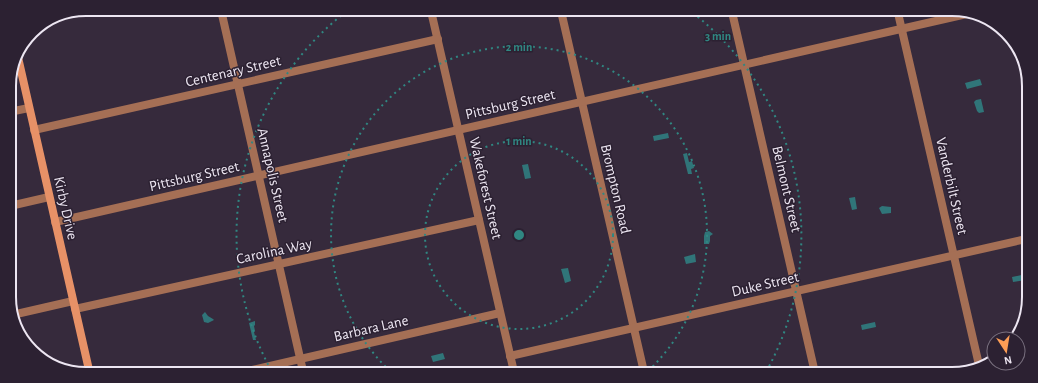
<svg xmlns="http://www.w3.org/2000/svg" width="1038" height="383" font-family="'Alegreya Sans',sans-serif">
<style>
.water{fill:#307579}
.lines{fill:none;stroke-linecap:round;stroke-linejoin:round}
.minor{stroke:#a56f55;stroke-width:8}
.secondary{stroke:#e79167;stroke-width:8}
.ring{fill:none;stroke:#308782;stroke-width:2;stroke-dasharray:2 4}
.labels{text-anchor:middle;stroke-width:3;stroke-linejoin:round;paint-order:stroke}
.street-label{font-size:15px;fill:#ede6f2;stroke:#2c2132}
.rim{fill:none;stroke:#ede6f2;stroke-width:2}
.centre{fill:#308782;stroke:#2c2132;stroke-width:2}
.ring-label{font-size:12px;text-anchor:middle;font-weight:bold;fill:#308782;stroke:#2c2132;stroke-width:3;stroke-linejoin:round;paint-order:stroke}
</style>
<rect width="100%" height="100%" fill="#362a3c"/>
<g class="water">
<path d="M980,79L982,85L967,89L965,83Z"/>
<path d="M981,99L984,112L979,113L977,111L974,102L976,100Z"/>
<path d="M668,133L669,138L654,141L653,136Z"/>
<path d="M687,153L689,162L692,161L694,168L691,169L692,174H688L683,154Z"/>
<path d="M528,164L531,178L525,179L522,165Z"/>
<path d="M855,197L857,209L852,210L849,198Z"/>
<path d="M882,206L891,207V213L882,214L879,208Z"/>
<path d="M709,231L713,234L710,236V241L709,244H704V236L705,232Z"/>
<path d="M695,254L696,262L686,264L684,257Z"/>
<path d="M568,268L571,281L565,283L561,269Z"/>
<path d="M1026,274V280L1013,282L1012,277Z"/>
<path d="M205,312L208,316L213,319L214,320L208,323L204,322L202,315Z"/>
<path d="M255,321V325L254,326L255,331L254,332L256,340H253L249,323Z"/>
<path d="M875,322L876,327L862,330L861,325Z"/>
<path d="M443,353L445,359L433,362L431,356Z"/>
</g>
<g class="lines">
<g class="minor">
<path d="M84,10L88,9"/>
<path d="M221,10L303,371"/>
<path d="M431,11L514,372"/>
<path d="M561,11L644,372"/>
<path d="M732,12L815,373"/>
<path d="M898,13L979,365"/>
<path d="M9,112L29,108"/>
<path d="M34,130L438,39"/>
<path d="M10,206L49,197"/>
<path d="M55,222L971,13"/>
<path d="M75,309L479,220"/>
<path d="M12,315L73,301"/>
<path d="M510,356L1026,239"/>
<path d="M248,371L500,313"/>
</g>
<path class="secondary" d="M17,53L89,370"/>
</g>
<g class="ring">
<circle cx="519" cy="235" r="94"/>
<path d="M390 371A188 188 0 1 1 647 372"/>
<path d="M271 370A282 282 0 0 1 347 11M693 13A282 282 0 0 1 766 372"/>
</g>
<g class="labels">
<g class="street-label">
<text transform="translate(233 71) rotate(-13)" y="5">Centenary Street</text>
<text transform="translate(510 104) rotate(-13)" y="5">Pittsburg Street</text>
<text transform="translate(273 175) rotate(77)" y="5">Annapolis Street</text>
<text transform="translate(194 176) rotate(-13)" y="5">Pittsburg Street</text>
<text transform="translate(952 186) rotate(77)" y="5">Vanderbilt Street</text>
<text transform="translate(486 188) rotate(77)" y="5">Wakeforest Street</text>
<text transform="translate(616 189) rotate(77)" y="5">Brompton Road</text>
<text transform="translate(787 189) rotate(77)" y="5">Belmont Street</text>
<text transform="translate(66 208) rotate(77)" y="5">Kirby Drive</text>
<text transform="translate(274 251) rotate(-12)" y="5">Carolina Way</text>
<text transform="translate(765 284) rotate(-13)" y="5">Duke Street</text>
<text transform="translate(371 328) rotate(-13)" y="5">Barbara Lane</text>
</g>
</g>
<path d="M0 0H1038V383H0ZM86 16H952A70 70 0 0 1 1022 86V297A70 70 0 0 1 952 367H86A70 70 0 0 1 16 297V86A70 70 0 0 1 86 16Z" fill="#2c2132" fill-rule="evenodd"/>
<path class="rim" d="M86 16H952A70 70 0 0 1 1022 86V297A70 70 0 0 1 952 367H86A70 70 0 0 1 16 297V86A70 70 0 0 1 86 16Z"/>
<circle cx="519" cy="235" r="6" class="centre"/>
<g class="ring-label">
<text x="718" y="40">3 min</text>
<text x="519" y="51">2 min</text>
<text x="519" y="145">1 min</text>
</g>
<g transform="translate(1006 351) rotate(168)"><circle r="19" fill="#2c2132" stroke="#79707f"/>
<path d="M0-3L7 15L0 10L-7 15Z" fill="#fd9d55"/>
<text y="-6" font-size="11" font-weight="bold" text-anchor="middle" fill="#ede6f2">N</text>
</g>
</svg>
